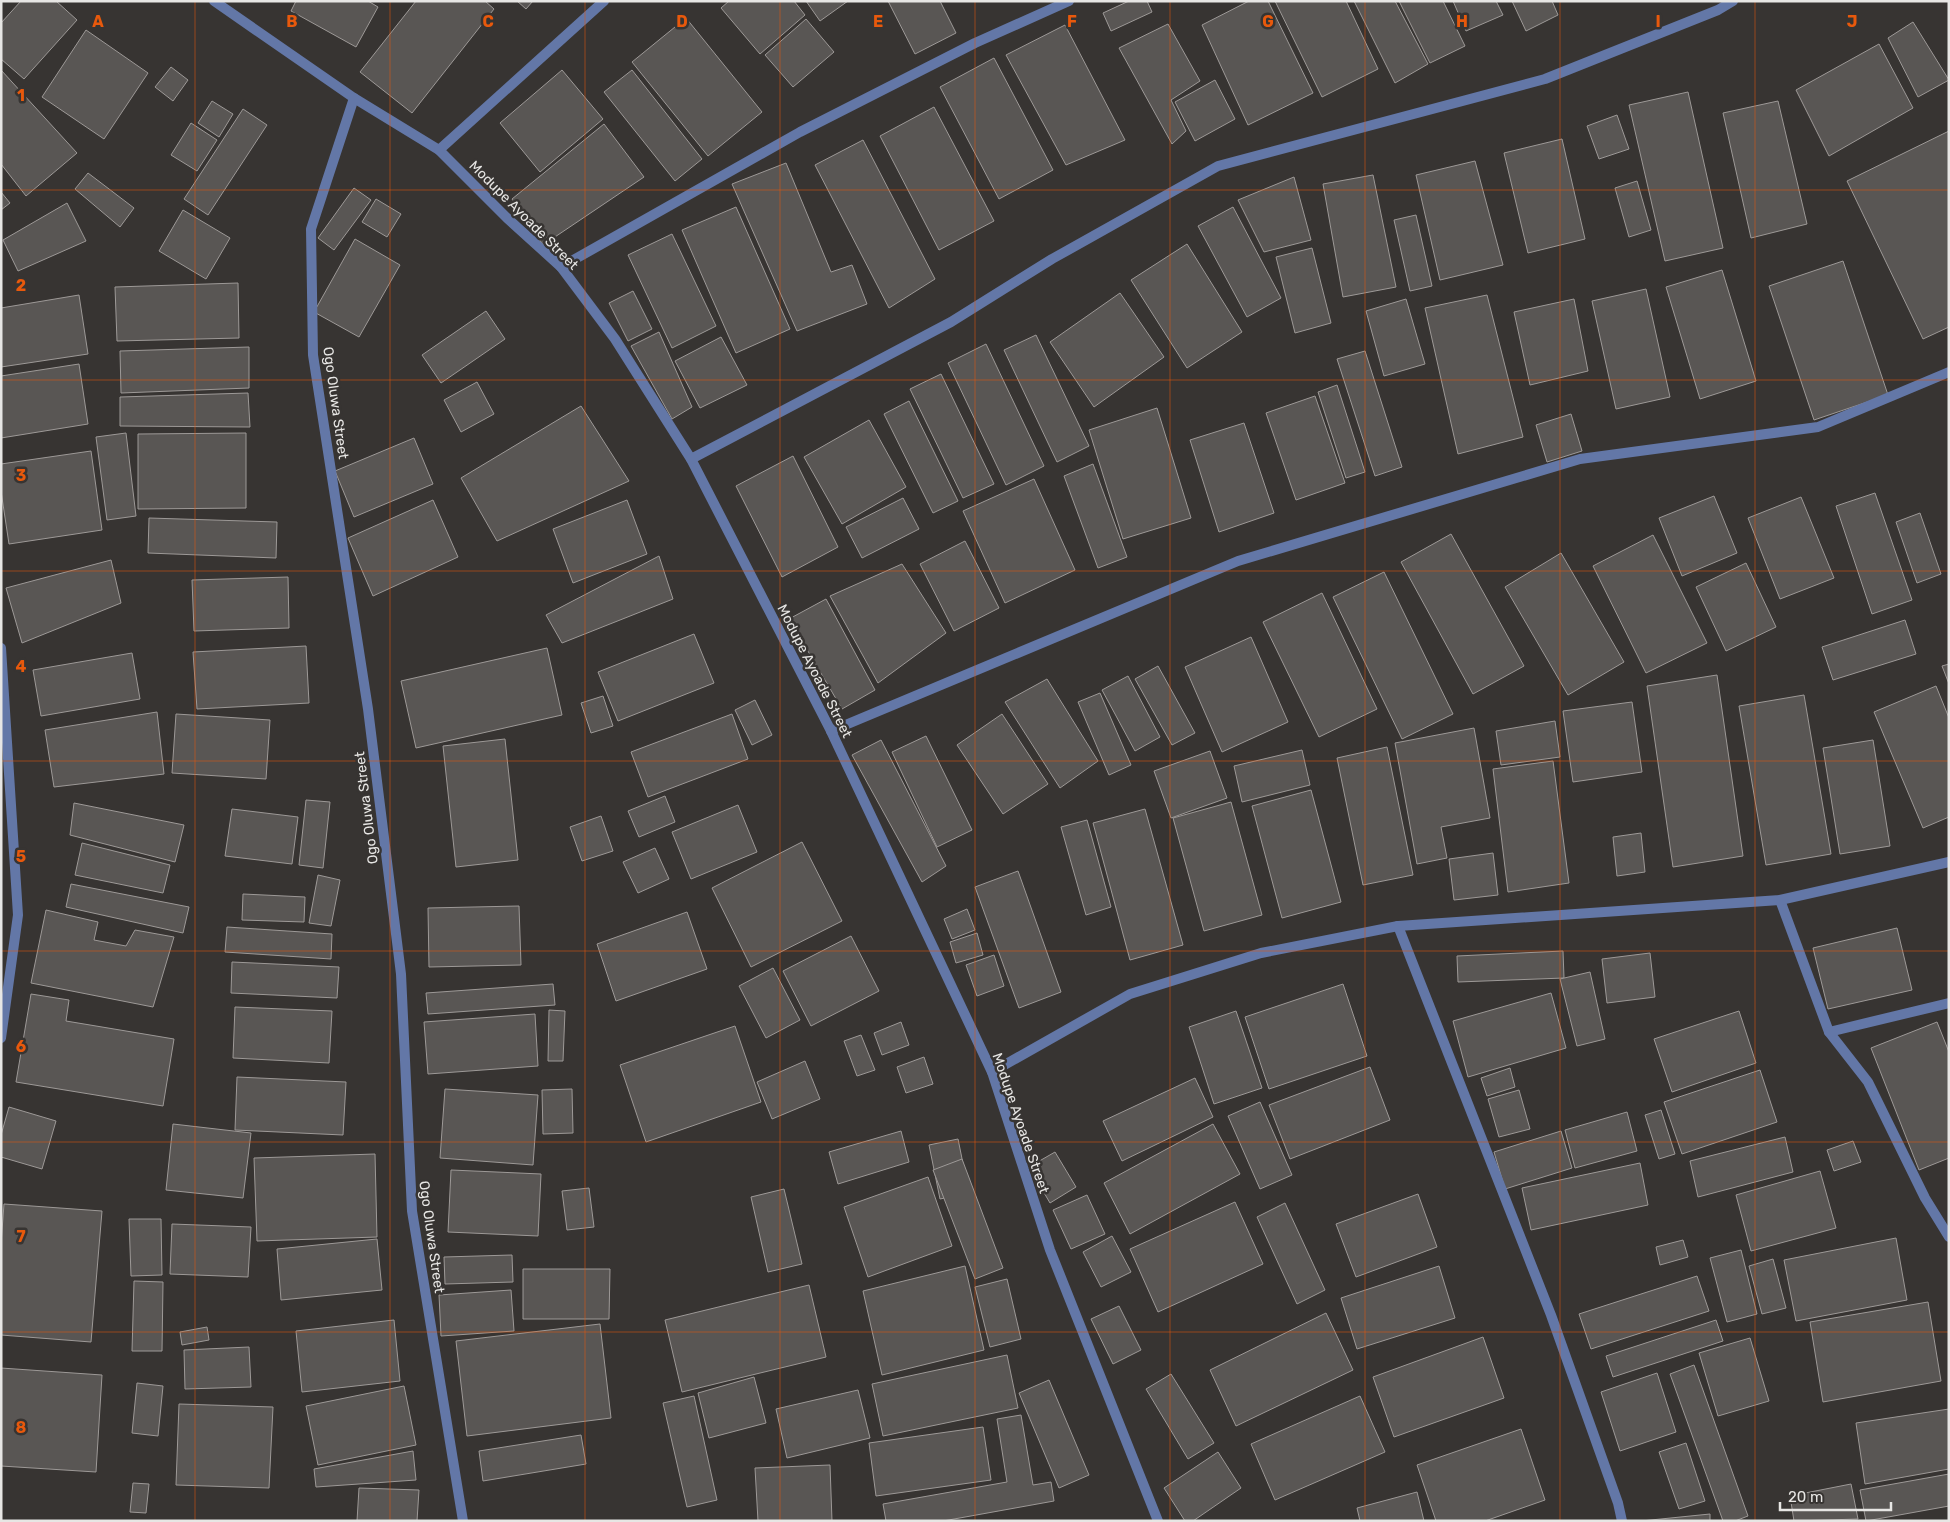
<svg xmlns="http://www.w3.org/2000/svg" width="1950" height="1522" font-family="Rubik,sans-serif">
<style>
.building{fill:#595654;stroke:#9d9997}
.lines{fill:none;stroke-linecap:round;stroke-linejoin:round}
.minor{stroke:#6377a7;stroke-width:10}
.grid{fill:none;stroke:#e8590c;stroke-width:1;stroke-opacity:0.55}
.labels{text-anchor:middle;stroke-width:5;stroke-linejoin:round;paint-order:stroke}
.street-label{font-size:14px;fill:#e7e6e4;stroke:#373432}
.grid-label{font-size:16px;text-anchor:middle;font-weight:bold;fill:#e8590c;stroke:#373432;stroke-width:5;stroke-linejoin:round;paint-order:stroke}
</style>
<rect width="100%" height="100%" fill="#373432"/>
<g class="building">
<path d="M21,1H56L77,20L24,79L1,59V23Z"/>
<path d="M296,1H368L378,7L356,47L291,11Z"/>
<path d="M416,1H485L494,9L412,113L360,72Z"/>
<path d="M517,1H533L526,9Z"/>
<path d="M729,1H794L805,15L760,54L721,8Z"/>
<path d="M806,1H848L820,21Z"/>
<path d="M888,1H940L956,33L915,54Z"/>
<path d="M1129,1H1147L1152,12L1111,31L1103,13Z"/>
<path d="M1249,1H1268L1313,93L1248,125L1202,25Z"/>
<path d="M1275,1H1346L1378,69L1322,97Z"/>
<path d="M1354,1H1395L1428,64L1395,83Z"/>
<path d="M1399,1H1443L1465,46L1430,63Z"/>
<path d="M1453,1H1496L1503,15L1466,31Z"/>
<path d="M1512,1H1552L1558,15L1526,31Z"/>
<path d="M686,18L762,112L708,156L632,62Z"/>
<path d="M806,19L834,52L793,87L765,55Z"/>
<path d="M1913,22L1949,80L1918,97L1888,38Z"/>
<path d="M1168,24L1200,81L1171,100L1186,131L1172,144L1119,48Z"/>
<path d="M1065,25L1125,140L1066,165L1006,55Z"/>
<path d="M86,30L148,73L104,139L42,97Z"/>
<path d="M1879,44L1913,108L1829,156L1796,90Z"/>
<path d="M994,58L1053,170L999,199L940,87Z"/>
<path d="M171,67L188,80L173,101L155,87Z"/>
<path d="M1,70L77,153L26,196L1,164Z"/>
<path d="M562,70L603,119L540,172L500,123Z"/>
<path d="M632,70L702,159L675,181L604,92Z"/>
<path d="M1215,80L1235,119L1195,141L1175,102Z"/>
<path d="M1688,92L1723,248L1665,261L1629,105Z"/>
<path d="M212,101L233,114L219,137L198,123Z"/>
<path d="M1778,101L1807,224L1751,238L1723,113Z"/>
<path d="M934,107L994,221L939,250L880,136Z"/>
<path d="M243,109L267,125L208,215L184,199Z"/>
<path d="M1617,115L1629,149L1599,159L1587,126Z"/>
<path d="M191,123L217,140L197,171L171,155Z"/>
<path d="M604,124L644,177L543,245L512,199Z"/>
<path d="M1949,131V327L1923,339L1847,181Z"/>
<path d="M1562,139L1585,239L1528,253L1504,153Z"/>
<path d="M863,140L935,279L889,308L815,165Z"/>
<path d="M1475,161L1503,265L1440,280L1416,175Z"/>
<path d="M786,163L831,272L852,265L867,304L797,331L732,184Z"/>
<path d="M88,173L134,208L120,227L75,189Z"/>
<path d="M1373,175L1396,287L1343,297L1323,184Z"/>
<path d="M1294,177L1311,240L1264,252L1238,200Z"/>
<path d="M1637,181L1651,230L1629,237L1615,188Z"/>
<path d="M354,188L371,200L334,250L318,238Z"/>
<path d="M1,192L10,203L1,210Z"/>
<path d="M376,199L401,214L387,237L362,222Z"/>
<path d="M67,203L86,241L18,271L3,240Z"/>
<path d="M736,207L790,329L736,353L682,230Z"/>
<path d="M1233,207L1281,298L1247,317L1198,226Z"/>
<path d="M183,210L230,238L206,279L159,251Z"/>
<path d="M1416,215L1432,286L1410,291L1394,220Z"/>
<path d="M672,234L716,326L672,348L628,255Z"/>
<path d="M355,239L400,265L359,337L314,312Z"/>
<path d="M1187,244L1242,332L1187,368L1131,280Z"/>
<path d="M1312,248L1331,323L1295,333L1276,257Z"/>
<path d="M1843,261L1888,395L1814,420L1769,286Z"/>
<path d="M1722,270L1756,381L1700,399L1666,287Z"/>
<path d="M238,283L239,338L117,341L115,287Z"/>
<path d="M1646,289L1670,397L1616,409L1592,301Z"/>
<path d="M633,291L652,329L628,341L609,303Z"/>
<path d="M1120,293L1164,357L1094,407L1050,342Z"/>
<path d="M79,295L88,354L1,367V308Z"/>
<path d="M1487,295L1523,437L1458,454L1425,308Z"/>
<path d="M1406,299L1425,364L1384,376L1366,311Z"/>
<path d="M1574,299L1588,371L1530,385L1514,312Z"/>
<path d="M486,311L505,339L441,383L422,355Z"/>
<path d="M659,332L692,407L672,419L631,346Z"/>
<path d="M1036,335L1089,446L1057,462L1004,350Z"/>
<path d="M721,337L747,385L700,408L675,361Z"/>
<path d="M986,344L1044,466L1006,485L948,363Z"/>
<path d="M249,347V388L121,393L120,351Z"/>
<path d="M1365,351L1402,467L1375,476L1337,359Z"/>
<path d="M79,364L88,424L1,438V376Z"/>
<path d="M941,374L994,484L963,498L910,389Z"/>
<path d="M477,382L494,414L461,432L444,400Z"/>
<path d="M1337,385L1365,472L1346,478L1318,392Z"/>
<path d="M248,393L250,427L120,426V397Z"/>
<path d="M1315,396L1345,483L1296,500L1266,413Z"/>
<path d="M909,401L958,501L933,513L884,414Z"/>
<path d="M581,406L629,481L497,541L461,478Z"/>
<path d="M1157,408L1191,518L1123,539L1089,430Z"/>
<path d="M1571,414L1582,451L1547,462L1536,425Z"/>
<path d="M869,420L906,487L842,524L804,457Z"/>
<path d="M1244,423L1274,513L1219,532L1190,440Z"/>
<path d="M126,433L136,516L107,520L96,437Z"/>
<path d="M246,433V508L138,509V434Z"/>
<path d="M414,438L433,484L354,517L335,471Z"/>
<path d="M91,451L102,530L9,544L1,491V464Z"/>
<path d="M793,456L838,547L782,577L736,486Z"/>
<path d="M1093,464L1127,557L1098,568L1064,476Z"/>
<path d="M1034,479L1075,570L1005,603L963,511Z"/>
<path d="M1875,493L1912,600L1872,614L1836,506Z"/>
<path d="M1714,496L1737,553L1682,576L1659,518Z"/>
<path d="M1801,497L1834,578L1780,599L1748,518Z"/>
<path d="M903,498L919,529L862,558L846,527Z"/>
<path d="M433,500L458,557L373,596L348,538Z"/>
<path d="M627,500L647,554L573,583L553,529Z"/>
<path d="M1920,513L1941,574L1917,583L1896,522Z"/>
<path d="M149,518L277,522L276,558L148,553Z"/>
<path d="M1451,534L1524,666L1473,694L1401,562Z"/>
<path d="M1653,535L1707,643L1646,673L1593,566Z"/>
<path d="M965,541L999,608L954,631L920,564Z"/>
<path d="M1561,553L1624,662L1568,695L1505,587Z"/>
<path d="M659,556L673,599L562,643L546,615Z"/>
<path d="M111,560L121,603L22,643L6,588Z"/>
<path d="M1746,563L1776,627L1726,651L1696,587Z"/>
<path d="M902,564L946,633L878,683L830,596Z"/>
<path d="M1384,572L1453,714L1402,739L1333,597Z"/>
<path d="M288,577L289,628L194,631L192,580Z"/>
<path d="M1322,593L1377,709L1319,737L1263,622Z"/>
<path d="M826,599L875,690L842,709L789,619Z"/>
<path d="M1905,620L1916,654L1833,680L1822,647Z"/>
<path d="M694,634L714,683L618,721L598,672Z"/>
<path d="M1251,637L1288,722L1222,752L1185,667Z"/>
<path d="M306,646L309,703L197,709L193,652Z"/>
<path d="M547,648L562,715L416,748L401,681Z"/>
<path d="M132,653L140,699L41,716L33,670Z"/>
<path d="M1949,664V684L1942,666Z"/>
<path d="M1158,666L1195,733L1172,745L1135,679Z"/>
<path d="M1717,675L1743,856L1673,867L1647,686Z"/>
<path d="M1128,676L1160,737L1135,751L1102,690Z"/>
<path d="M1047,679L1098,761L1060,788L1005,702Z"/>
<path d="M1936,686L1949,718V817L1923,828L1874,712Z"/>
<path d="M1100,693L1131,765L1109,775L1078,702Z"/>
<path d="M1804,695L1831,854L1766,865L1739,706Z"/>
<path d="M603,696L613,726L591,733L581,703Z"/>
<path d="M755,700L772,735L752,745L735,710Z"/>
<path d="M1632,702L1642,772L1573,782L1563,711Z"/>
<path d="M157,712L164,774L54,787L45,730Z"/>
<path d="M176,714L270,720L266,779L172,773Z"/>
<path d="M732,714L748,759L648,797L631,752Z"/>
<path d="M1002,714L1048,784L1003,814L957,745Z"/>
<path d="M1555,721L1560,757L1501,765L1496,731Z"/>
<path d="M1474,728L1490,818L1441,827L1447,858L1417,864L1395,743Z"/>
<path d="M926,736L972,830L937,847L892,752Z"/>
<path d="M505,739L518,860L456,867L443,746Z"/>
<path d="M881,740L946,866L922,882L852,755Z"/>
<path d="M1873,740L1890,846L1840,854L1823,748Z"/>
<path d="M1387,747L1413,875L1363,885L1337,758Z"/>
<path d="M1302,750L1310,785L1242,802L1234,766Z"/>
<path d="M1210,751L1227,798L1171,818L1154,771Z"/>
<path d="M1553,761L1569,883L1508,892L1493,769Z"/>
<path d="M1311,790L1341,902L1282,918L1252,806Z"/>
<path d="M665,796L675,822L639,837L628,811Z"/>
<path d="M306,800L330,802L323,868L299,865Z"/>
<path d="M1231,802L1262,915L1204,931L1173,818Z"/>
<path d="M74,803L184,825L175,862L70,835Z"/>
<path d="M738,805L757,852L691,879L672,832Z"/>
<path d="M232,809L298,817L292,864L225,856Z"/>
<path d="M1145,809L1183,945L1130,960L1093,823Z"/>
<path d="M601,816L613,851L582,861L570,827Z"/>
<path d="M1087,820L1111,907L1086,915L1061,827Z"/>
<path d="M1641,833L1645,872L1617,876L1613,837Z"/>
<path d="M802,842L842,921L751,967L712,888Z"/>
<path d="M82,843L170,865L163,893L75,875Z"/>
<path d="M655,848L669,879L638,893L623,862Z"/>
<path d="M1493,853L1498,895L1454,900L1449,859Z"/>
<path d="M1018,871L1061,992L1019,1008L975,887Z"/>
<path d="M318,875L340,880L331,926L309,923Z"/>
<path d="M71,884L189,907L183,933L66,907Z"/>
<path d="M243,894L305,897L304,922L242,920Z"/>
<path d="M519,906L521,965L429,967L428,908Z"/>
<path d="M967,909L975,930L952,939L944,919Z"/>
<path d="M46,910L98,922L94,940L126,946L135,930L174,937L153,1007L31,983Z"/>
<path d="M687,912L707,969L616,1001L597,944Z"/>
<path d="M227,927L332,934L331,959L225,952Z"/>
<path d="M1897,928L1912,990L1828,1009L1813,948Z"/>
<path d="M977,933L983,955L956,963L950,942Z"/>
<path d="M851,936L879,991L811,1026L783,971Z"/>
<path d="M1563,951L1564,978L1458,982L1457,956Z"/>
<path d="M1650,953L1655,997L1607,1003L1602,959Z"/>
<path d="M994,955L1004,986L977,996L966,965Z"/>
<path d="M232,962L339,967L337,998L231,993Z"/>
<path d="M773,968L800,1020L766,1038L739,986Z"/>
<path d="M1590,972L1605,1039L1577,1046L1560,979Z"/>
<path d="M553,984L555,1005L428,1014L426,993Z"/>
<path d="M1343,984L1367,1056L1269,1089L1245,1017Z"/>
<path d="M1551,993L1566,1048L1468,1077L1453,1021Z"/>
<path d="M31,994L69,1000L66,1021L174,1039L163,1106L16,1082Z"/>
<path d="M235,1007L332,1011L329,1063L233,1058Z"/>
<path d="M549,1010L565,1011L563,1061H548Z"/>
<path d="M1236,1011L1262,1088L1214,1104L1189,1027Z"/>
<path d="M1739,1011L1756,1063L1672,1092L1654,1039Z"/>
<path d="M535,1014L538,1066L428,1074L424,1022Z"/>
<path d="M901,1022L909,1045L882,1055L874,1033Z"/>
<path d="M1937,1022L1949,1052V1158L1919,1170L1871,1048Z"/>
<path d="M735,1026L761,1102L646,1142L620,1065Z"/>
<path d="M861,1035L875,1070L857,1076L844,1041Z"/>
<path d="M924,1057L933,1084L906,1093L897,1067Z"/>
<path d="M805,1061L820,1099L772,1119L757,1082Z"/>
<path d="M1370,1067L1390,1120L1290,1159L1269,1105Z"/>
<path d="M1510,1068L1515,1087L1487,1096L1481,1078Z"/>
<path d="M1760,1070L1777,1122L1682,1154L1664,1102Z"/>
<path d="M237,1077L346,1082L343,1135L235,1130Z"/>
<path d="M1195,1078L1213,1117L1122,1161L1103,1121Z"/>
<path d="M445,1089L538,1095L533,1165L440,1158Z"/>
<path d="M572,1089L573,1133L543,1134L542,1090Z"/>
<path d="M1519,1090L1530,1129L1499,1137L1488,1099Z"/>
<path d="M1260,1102L1292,1175L1260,1189L1228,1116Z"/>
<path d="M9,1107L56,1121L42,1169L1,1157V1135Z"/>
<path d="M1661,1110L1675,1154L1659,1159L1645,1115Z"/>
<path d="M1627,1112L1637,1151L1575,1168L1565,1130Z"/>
<path d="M173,1124L251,1133L243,1198L166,1190Z"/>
<path d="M1213,1124L1240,1174L1130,1234L1104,1183Z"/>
<path d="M901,1131L909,1162L838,1184L829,1152Z"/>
<path d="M1561,1131L1572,1168L1505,1189L1494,1152Z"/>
<path d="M1785,1137L1793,1172L1698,1197L1690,1161Z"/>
<path d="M958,1139L969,1193L940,1199L929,1145Z"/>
<path d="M1853,1141L1861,1162L1834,1171L1827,1150Z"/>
<path d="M1055,1152L1076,1187L1050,1203L1029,1167Z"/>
<path d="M375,1154L377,1237L257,1241L254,1158Z"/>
<path d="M962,1159L1003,1268L975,1279L933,1170Z"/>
<path d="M1640,1163L1648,1205L1531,1230L1522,1188Z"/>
<path d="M451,1170L541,1174L538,1236L448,1232Z"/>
<path d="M1820,1171L1836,1228L1751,1251L1736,1195Z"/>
<path d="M928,1177L952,1246L868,1277L844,1207Z"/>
<path d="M589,1188L594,1227L567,1230L562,1191Z"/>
<path d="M784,1189L802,1264L768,1272L751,1197Z"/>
<path d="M1418,1194L1437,1247L1356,1277L1336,1224Z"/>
<path d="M1087,1195L1105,1234L1071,1249L1053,1210Z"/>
<path d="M1235,1202L1263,1264L1158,1312L1130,1249Z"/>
<path d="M1285,1203L1325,1290L1297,1304L1257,1217Z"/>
<path d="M4,1204L102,1211L91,1342L1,1335V1244Z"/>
<path d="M129,1219H161L162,1275L131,1276Z"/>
<path d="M172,1224L251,1227L248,1277L170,1274Z"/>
<path d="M1112,1236L1131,1272L1101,1287L1083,1252Z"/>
<path d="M1896,1238L1907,1300L1796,1321L1784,1260Z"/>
<path d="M377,1239L382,1290L281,1300L277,1249Z"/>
<path d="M1683,1240L1688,1257L1660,1265L1656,1247Z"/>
<path d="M1741,1250L1757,1314L1727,1322L1710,1258Z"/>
<path d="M512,1255L513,1282L445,1284L444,1257Z"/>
<path d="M1773,1259L1786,1308L1762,1314L1749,1266Z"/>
<path d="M965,1266L984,1350L882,1375L863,1291Z"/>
<path d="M1439,1266L1455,1318L1357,1349L1341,1298Z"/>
<path d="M523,1269H610L609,1319H523Z"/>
<path d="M1697,1276L1709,1311L1591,1349L1579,1314Z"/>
<path d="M1007,1279L1021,1339L990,1347L975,1287Z"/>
<path d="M134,1281L163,1282L162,1351H132Z"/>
<path d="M809,1285L826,1357L682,1392L665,1320Z"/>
<path d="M511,1290L514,1331L441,1336L439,1295Z"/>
<path d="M1928,1302L1941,1381L1823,1402L1810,1322Z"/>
<path d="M1119,1306L1141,1350L1113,1364L1091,1319Z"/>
<path d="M1326,1313L1353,1370L1236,1426L1210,1370Z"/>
<path d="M394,1320L400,1381L302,1392L296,1331Z"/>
<path d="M1716,1320L1723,1341L1613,1377L1606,1356Z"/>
<path d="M600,1324L611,1418L467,1436L456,1341Z"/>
<path d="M207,1327L209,1340L182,1345L180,1332Z"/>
<path d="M1483,1337L1504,1398L1394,1437L1373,1377Z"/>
<path d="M1750,1338L1769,1401L1718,1416L1699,1353Z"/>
<path d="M249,1347L251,1387L185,1389L184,1350Z"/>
<path d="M1007,1355L1018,1408L883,1436L872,1384Z"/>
<path d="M1694,1365L1748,1516L1735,1521H1723L1670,1374Z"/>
<path d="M1,1368L102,1375L96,1472L1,1466Z"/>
<path d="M1657,1373L1676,1432L1620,1451L1601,1392Z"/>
<path d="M1171,1374L1214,1443L1188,1459L1146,1389Z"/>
<path d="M754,1377L766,1423L709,1438L698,1393Z"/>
<path d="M1049,1380L1089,1475L1059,1488L1019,1393Z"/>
<path d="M137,1383L163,1386L158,1436L132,1433Z"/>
<path d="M404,1386L416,1445L318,1465L306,1406Z"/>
<path d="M858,1390L870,1438L787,1458L776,1409Z"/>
<path d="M694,1396L717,1500L687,1507L663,1403Z"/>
<path d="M1360,1396L1385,1452L1275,1500L1251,1444Z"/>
<path d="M179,1404L273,1407L269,1488L176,1485Z"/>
<path d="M1949,1409V1469L1865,1484L1856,1423Z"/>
<path d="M1021,1415L1033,1485L1051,1482L1054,1501L943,1521H886L883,1504L1007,1482L997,1419Z"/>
<path d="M983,1427L991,1480L876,1496L869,1443Z"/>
<path d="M1521,1429L1545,1500L1485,1521H1436L1417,1465Z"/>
<path d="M581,1435L586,1464L483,1481L479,1451Z"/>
<path d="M1686,1443L1705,1501L1679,1509L1659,1452Z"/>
<path d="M413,1451L416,1480L316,1487L314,1469Z"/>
<path d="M1218,1452L1241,1488L1193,1521H1185L1164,1488Z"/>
<path d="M830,1465L832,1521H758L755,1468Z"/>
<path d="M1949,1474V1506L1866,1521L1860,1490Z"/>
<path d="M133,1483L149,1484L146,1513L130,1512Z"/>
<path d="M1851,1484L1858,1519L1794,1521L1790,1496Z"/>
<path d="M359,1488L419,1490L417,1521H357Z"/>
<path d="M1417,1492L1424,1521H1360L1357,1508Z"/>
<path d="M1710,1514V1521H1641Z"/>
</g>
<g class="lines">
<g class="minor">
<path d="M214,1L354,98L439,150L507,218L561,267L615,339L691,459L831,731L992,1072L1050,1250L1158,1521"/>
<path d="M354,98L311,229L313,355L368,709L401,974L412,1211L463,1521"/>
<path d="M439,150L604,1"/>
<path d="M561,267L800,132L975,43L1069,1"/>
<path d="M691,459L951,322L1052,259L1218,166L1545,79L1718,10L1733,1"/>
<path d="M1,648L18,915L1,1038"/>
<path d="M831,731L1238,561L1580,459L1818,427L1949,372"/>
<path d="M1780,900L1829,1032L1868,1082L1925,1198L1949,1237"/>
<path d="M1398,926L1551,1315L1618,1503L1622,1521"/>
<path d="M1829,1032L1949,1003"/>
<path d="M992,1072L1130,994L1261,953L1398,926L1780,900L1949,862"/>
</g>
</g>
<path class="grid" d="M195,1V1521M390,1V1521M585,1V1521M780,1V1521M975,1V1521M1170,1V1521M1365,1V1521M1560,1V1521M1755,1V1521M1,190H1949M1,380H1949M1,571H1949M1,761H1949M1,951H1949M1,1142H1949M1,1332H1949"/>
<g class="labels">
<g class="street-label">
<text transform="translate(524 215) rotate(45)" y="5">Modupe Ayoade Street</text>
<text transform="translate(336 403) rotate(82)" y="5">Ogo Oluwa Street</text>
<text transform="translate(815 671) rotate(63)" y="5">Modupe Ayoade Street</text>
<text transform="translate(366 808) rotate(-97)" y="5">Ogo Oluwa Street</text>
<text transform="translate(1021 1123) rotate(71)" y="5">Modupe Ayoade Street</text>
<text transform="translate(432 1237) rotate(82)" y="5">Ogo Oluwa Street</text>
</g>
</g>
<g class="grid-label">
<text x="98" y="27">A</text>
<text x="292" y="27">B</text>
<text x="488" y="27">C</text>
<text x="682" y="27">D</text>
<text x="878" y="27">E</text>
<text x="1072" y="27">F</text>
<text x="1268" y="27">G</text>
<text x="1462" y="27">H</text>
<text x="1658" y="27">I</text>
<text x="1852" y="27">J</text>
<text x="21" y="101">1</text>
<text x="21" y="291">2</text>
<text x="21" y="481">3</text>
<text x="21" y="672">4</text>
<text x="21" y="862">5</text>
<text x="21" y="1052">6</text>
<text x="21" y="1242">7</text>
<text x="21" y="1433">8</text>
</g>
<rect width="1950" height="1522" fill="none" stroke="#e7e6e4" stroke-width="5"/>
<path d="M1780 1502v8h111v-8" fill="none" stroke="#e7e6e4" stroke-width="2.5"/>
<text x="1788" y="1502" font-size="15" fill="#e7e6e4" stroke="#373432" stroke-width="4" paint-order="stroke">20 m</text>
</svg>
